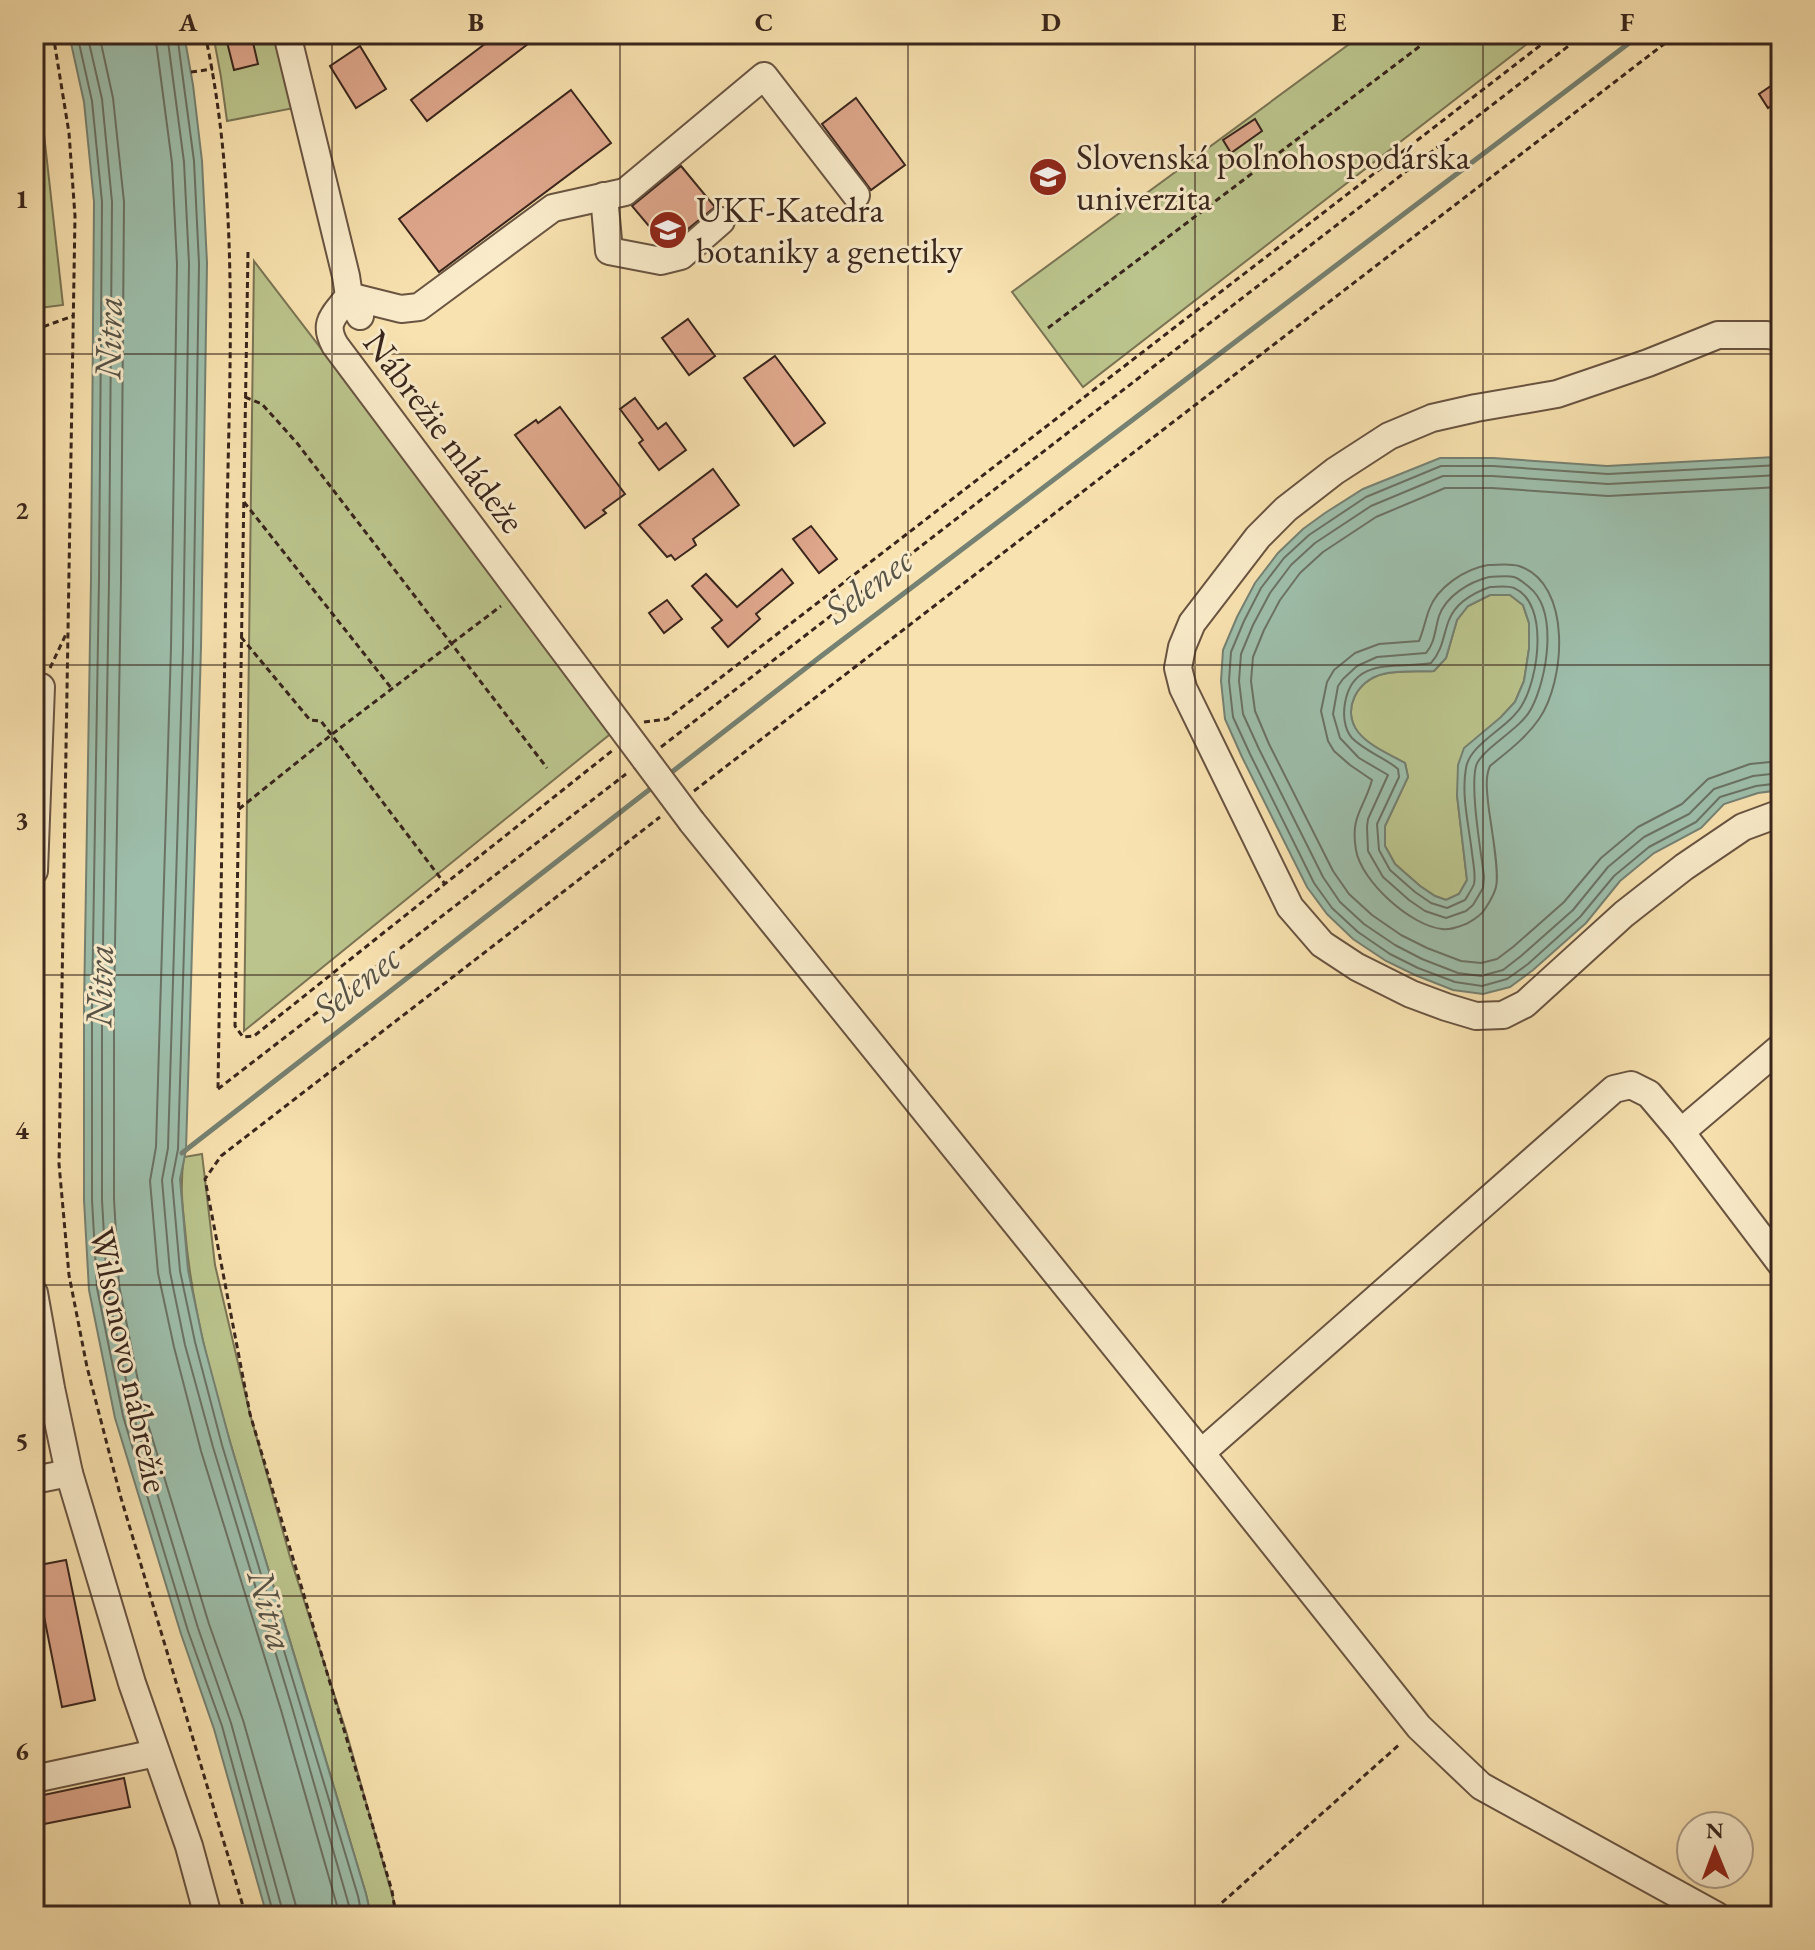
<svg xmlns="http://www.w3.org/2000/svg" width="1815" height="1950" font-family="'EB Garamond',serif">
<style>
.green{fill:#bbc48c;stroke:#7a7454;stroke-width:2}
.water{fill:#9dbeab;stroke:#758172;stroke-width:2;fill-rule:evenodd}
.lines{fill:none;stroke-linecap:round;stroke-linejoin:round}
.shore{stroke:#6b7264;stroke-width:2}
.stream{stroke:#758172;stroke-width:5}
.building{fill:#dfa78c;stroke:#39251c;stroke-width:2}
.minor-casing{stroke:#695441;stroke-width:30}
.path{stroke:#39251c;stroke-width:3;stroke-dasharray:6 4;stroke-linecap:butt}
.minor{stroke:#faeccb;stroke-width:26}
.minor-bridge-casing{stroke:#695441;stroke-width:30;stroke-linecap:butt}
.minor-bridge{stroke:#faeccb;stroke-width:26}
.grid{fill:none;stroke:#39251c;stroke-width:2;stroke-opacity:0.55}
.labels{text-anchor:middle;stroke-width:6;stroke-linejoin:round;paint-order:stroke}
.poi-label{font-size:36px;fill:#39251c;stroke:#faeccb;text-anchor:start}
.street-label{font-size:36px;fill:#39251c;stroke:#faeccb}
.water-label{font-size:38px;font-style:italic;fill:#575347;stroke:#faeccb}
.neatline{fill:none;stroke:#39251c;stroke-width:3}
.grid-label{font-size:26px;text-anchor:middle;font-weight:bold;fill:#39251c}
</style>
<rect width="100%" height="100%" fill="#f8e2af"/>
<filter id="stains"><feTurbulence type="fractalNoise" baseFrequency=".0025" numOctaves="4"/><feColorMatrix values="0 0 0 0 .2 0 0 0 0 .09 0 0 0 0 .02 0 0 0 .5 -.17"/></filter>
<radialGradient id="worn" r=".72"><stop offset=".6" stop-color="#630" stop-opacity="0"/><stop offset="1" stop-color="#630" stop-opacity=".3"/></radialGradient>
<g class="green">
<path d="M213,34H275L294,108L227,121L221,77Z"/>
<path d="M1363,34H1540L1083,387L1012,292Z"/>
<path d="M34,62H36L63,305L40,308L34,256Z"/>
<path d="M254,261L614,731L244,1031Z"/>
<path d="M1490,595H1510L1523,605L1529,623V649L1524,681L1515,702L1501,717L1457,795L1467,880L1459,894L1446,900L1435,896L1420,886L1395,864L1385,846V826L1408,777L1405,763C1389,754 1369,746 1358,732C1341,710 1357,680 1383,674C1399,670 1418,672 1434,671L1446,658L1457,620L1468,606Z"/>
<path d="M202,1154L215,1265L250,1414L290,1557L346,1731L398,1916H371L366,1894C329,1767 289,1639 251,1512C223,1419 193,1326 185,1229C182,1203 180,1183 184,1157Z"/>
</g>
<g class="water">
<path d="M69,34H184L193,85L202,161L207,263L201,648L186,1150L180,1179L188,1270L203,1341L230,1442L366,1894L371,1916H267L214,1729L181,1634L115,1418L89,1290L84,1200V1006L91,579L94,202L84,102Z"/>
<path d="M1775,457L1781,458V790L1758,793L1724,804L1701,828L1654,853L1620,881L1586,923L1533,970L1510,987L1483,994L1453,990L1415,975L1386,961L1353,939L1327,914L1307,887L1242,757L1225,719L1221,681L1223,650L1237,617L1255,583L1278,553L1303,529L1325,513L1363,489L1440,458H1493L1607,466ZM1490,595H1510L1523,605L1529,623V649L1524,681L1515,702L1501,717L1464,748L1458,765L1457,795L1467,880L1459,894L1446,900L1435,896L1420,886L1395,864L1385,846V826L1408,777L1405,763C1389,754 1369,746 1358,732C1341,710 1357,680 1383,674C1399,670 1418,672 1434,671L1446,658L1457,620L1468,606Z"/>
</g>
<g class="lines">
<g class="shore">
<path d="M77,34L92,101L102,202L99,579L92,1006V1200L97,1288L123,1416L188,1631L222,1726L274,1916"/>
<path d="M87,34L102,99L112,202L109,580L102,1006V1200L107,1287L133,1414L198,1628L231,1723L284,1916"/>
<path d="M99,34L113,98L124,202L121,580L114,1006V1199L119,1285L144,1411L209,1624L243,1720L296,1906V1916"/>
<path d="M155,34L172,163L177,264L171,648L156,1147L150,1181L158,1273L174,1347L201,1451L281,1710L340,1916"/>
<path d="M167,34L184,162L189,264L183,648L168,1148L162,1180L170,1272L185,1345L213,1447L292,1707L352,1916"/>
<path d="M177,34L194,161L199,264L193,648L178,1149L172,1180L180,1271L195,1342L222,1445L358,1896L362,1916"/>
<path d="M1781,465L1608,474L1493,466H1441L1366,497L1309,535L1284,558L1261,588L1244,621L1231,652L1229,681L1233,717L1250,754L1314,883L1332,908L1358,932L1390,954L1418,968L1455,982L1482,986L1507,979L1528,964L1580,917L1614,876L1649,847L1696,822L1720,797L1756,786L1781,783"/>
<path d="M1781,475L1608,484L1492,476H1443L1371,506L1315,543L1291,565L1270,593L1253,625L1241,654L1239,681L1243,714L1259,749L1323,877L1340,902L1364,924L1395,945L1422,959L1458,973L1481,976L1503,970L1521,956L1573,910L1608,867L1644,837L1689,814L1714,789L1753,776L1781,773"/>
<path d="M1781,487L1608,496L1492,488H1445L1376,517L1323,552L1300,573L1280,600L1264,630L1253,657L1251,681L1255,711L1269,744L1333,871L1349,894L1372,915L1401,935L1427,948L1461,961L1481,963L1497,959L1513,947L1564,902L1601,858L1638,827L1682,804L1708,779L1750,764L1781,761"/>
<path d="M1488,565C1498,565 1510,563 1519,566C1573,584 1565,682 1539,719C1526,738 1507,752 1490,766C1485,777 1487,791 1488,802C1490,822 1500,871 1496,887C1494,895 1489,903 1485,909C1480,917 1473,920 1466,924C1458,927 1451,930 1442,929C1411,926 1361,881 1356,850C1350,816 1364,809 1372,780L1350,765L1334,751L1328,741L1321,711L1327,682L1334,670L1355,653L1379,644L1419,641C1423,632 1425,621 1429,610C1437,587 1465,569 1488,565Z"/>
<path d="M1489,577C1497,577 1506,575 1514,577C1520,579 1524,583 1529,587C1559,611 1547,679 1531,709C1521,729 1481,749 1476,766C1470,790 1481,851 1484,877L1483,888L1473,905L1466,911L1446,918L1425,911L1409,900L1383,877L1368,851L1367,827L1368,819L1388,775L1359,758L1340,738L1333,714L1338,686L1343,679L1357,666L1377,657L1426,653C1435,643 1435,629 1439,616C1446,596 1469,582 1489,577Z"/>
<path d="M1490,587C1497,587 1507,585 1514,588C1550,604 1538,679 1522,705C1509,728 1470,743 1466,768C1461,795 1469,826 1472,853C1473,862 1476,875 1474,884C1472,889 1468,895 1465,900L1447,908L1431,903L1415,892L1390,870L1379,850L1377,824L1399,777L1398,769C1384,757 1366,752 1352,738C1344,729 1343,714 1345,703C1353,656 1397,669 1431,663C1443,650 1443,635 1449,620C1456,602 1473,593 1490,587Z"/>
</g>
<g class="stream">
<path d="M668,775L820,657L1641,34"/>
<path d="M182,1153L654,786"/>
</g>
</g>
<g class="building">
<path d="M225,34H251L258,64L234,70Z"/>
<path d="M498,34H541L427,121L411,100Z"/>
<path d="M360,46L386,89L356,108L330,66Z"/>
<path d="M1781,79V99L1768,108L1759,94Z"/>
<path d="M571,90L611,143L439,272L399,219Z"/>
<path d="M856,98L905,165L871,190L822,124Z"/>
<path d="M1255,119L1262,131L1231,153L1223,140Z"/>
<path d="M681,166L715,207L673,241L664,244L632,206Z"/>
<path d="M688,319L715,356L689,375L662,338Z"/>
<path d="M775,356L825,423L794,446L744,378Z"/>
<path d="M635,398L658,429L666,423L686,450L659,470L639,443L643,440L620,409Z"/>
<path d="M560,407L625,494L603,510L606,513L585,528L515,435L536,420L538,423Z"/>
<path d="M713,469L739,505L693,539L696,545L675,560L671,555L667,557L639,525Z"/>
<path d="M811,526L837,559L819,573L793,539Z"/>
<path d="M782,569L793,583L756,614L760,619L728,647L712,628L722,620L692,586L706,574L737,607Z"/>
<path d="M667,600L682,619L664,633L649,613Z"/>
<path d="M66,1560L95,1700L62,1707L34,1566Z"/>
<path d="M124,1778L130,1807L34,1826V1797Z"/>
</g>
<g class="lines">
<defs>
<g id="minor">
<path d="M287,34L346,276L349,296C335,315 322,322 335,345L645,759"/>
<path d="M604,196L609,251L661,261L681,256L721,221"/>
<path d="M360,316L349,296L401,309L419,307L553,208L625,192L764,76L856,195"/>
<path d="M1781,337L1767,335H1718L1648,363L1557,394L1476,408L1432,418L1389,436L1335,471L1286,509L1258,537L1192,623L1182,647L1178,668L1183,688L1290,907L1322,944L1357,967L1411,994L1446,1007L1476,1016L1503,1015L1525,1004L1624,914L1684,867L1743,827L1781,813"/>
<path d="M692,822L1201,1453L1419,1727L1481,1786L1717,1916"/>
<path d="M34,871L41,687"/>
<path d="M1781,1047L1681,1132L1781,1264"/>
<path d="M34,1293L51,1388L69,1473L132,1683L189,1846L208,1916"/>
<path d="M1201,1453L1614,1089L1631,1085L1649,1094L1681,1132"/>
<path d="M34,1480L69,1473"/>
<path d="M34,1779L156,1753"/>
</g>
</defs>
<use href="#minor" class="minor-casing"/>
<g class="path">
<path d="M53,34L69,133L75,216L59,1164L69,1275L87,1367L121,1498L246,1916"/>
<path d="M205,34C239,191 230,355 227,515C224,706 221,897 218,1088"/>
<path d="M191,72L213,69"/>
<path d="M248,252L235,1026L243,1037L254,1036L613,750"/>
<path d="M1048,328L1436,34"/>
<path d="M34,330L73,316"/>
<path d="M245,397L262,404L297,443L547,768"/>
<path d="M244,502L392,689"/>
<path d="M241,637L310,720L321,721L445,884"/>
<path d="M50,668L67,632"/>
<path d="M644,722L667,719L1555,34"/>
<path d="M661,747L1584,34"/>
<path d="M694,791L1677,34"/>
<path d="M239,809L331,735L501,606"/>
<path d="M218,1089L626,774"/>
<path d="M396,1916L392,1891L250,1414L205,1179L221,1156L660,817"/>
<path d="M1207,1916L1401,1743"/>
</g>
<use href="#minor" class="minor"/>
<defs>
<path id="minor-bridge" d="M645,759L692,822"/>
</defs>
<use href="#minor-bridge" class="minor-bridge-casing"/>
<use href="#minor-bridge" class="minor-bridge"/>
</g>
<path class="grid" d="M332,34V1916M620,34V1916M908,34V1916M1195,34V1916M1483,34V1916M34,354H1781M34,665H1781M34,975H1781M34,1285H1781M34,1596H1781"/>
<defs>
<symbol id="university-disc" viewBox="-11 -11 22 22"><circle r="9.5" fill="#8f2418" stroke="#faeccb"/><path d="M0-5L7-2L0 1L-7-2ZM-4 1L0 2.5L4 1V4Q0 6-4 4Z" fill="#fff"/></symbol>
</defs>
<g fill-rule="evenodd">
<use href="#university-disc" x="1026" y="155" width="44" height="44"/>
<use href="#university-disc" x="646" y="208" width="44" height="44"/>
</g>
<g class="labels">
<g class="poi-label">
<text x="1076" y="169">Slovenská poľnohospodárska<tspan x="1076" dy="41">univerzita</tspan></text>
<text x="696" y="222">UKF-Katedra<tspan x="696" dy="41">botaniky a genetiky</tspan></text>
</g>
<g class="street-label">
<text transform="translate(445 431) rotate(53)" y="13">Nábrežie mládeže</text>
<text transform="translate(130 1360) rotate(78)" y="13">Wilsonovo nábrežie</text>
</g>
<g class="water-label">
<text transform="translate(108 338) rotate(-89)" y="13">Nitra</text>
<text transform="translate(868 585) rotate(-37)" y="13">Selenec</text>
<text transform="translate(356 983) rotate(-38)" y="13">Selenec</text>
<text transform="translate(99 986) rotate(-89)" y="13">Nitra</text>
<text transform="translate(271 1610) rotate(74)" y="13">Nitra</text>
</g>
</g>
<rect width="1815" height="1950" fill="none" stroke="#f8e2af" stroke-width="88"/>
<g transform="translate(1715 1850) rotate(359)"><circle r="38" fill="#faeccb" stroke="#ad9c85" stroke-width="2"/>
<path d="M0-6L14 30L0 20L-14 30Z" fill="#8f2418"/>
<text y="-12" font-size="22" font-weight="bold" text-anchor="middle" fill="#39251c">N</text>
</g>
<rect x="44" y="44" width="1727" height="1862" class="neatline"/>
<g class="grid-label">
<text x="188" y="31">A</text>
<text x="476" y="31">B</text>
<text x="764" y="31">C</text>
<text x="1051" y="31">D</text>
<text x="1339" y="31">E</text>
<text x="1627" y="31">F</text>
<text x="22" y="208">1</text>
<text x="22" y="519">2</text>
<text x="22" y="829">3</text>
<text x="22" y="1139">4</text>
<text x="22" y="1450">5</text>
<text x="22" y="1760">6</text>
</g>
<rect width="100%" height="100%" filter="url(#stains)"/>
<rect width="100%" height="100%" fill="url(#worn)"/>
</svg>
